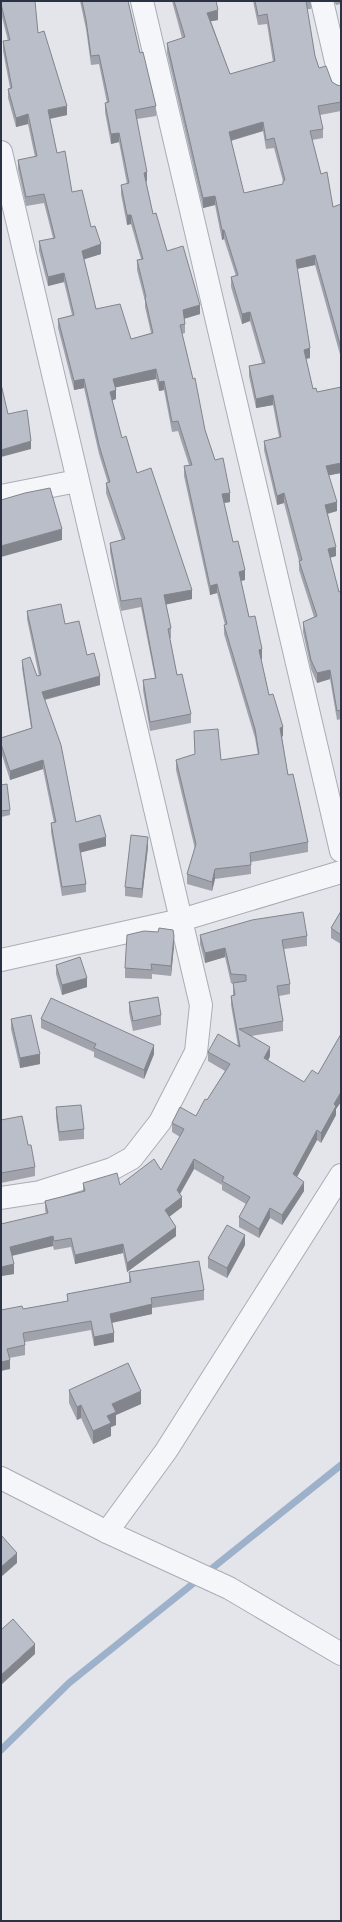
<svg xmlns="http://www.w3.org/2000/svg" width="342" height="1922" font-family="Commissioner,sans-serif">
<style>
.lines{fill:none;stroke-linecap:round;stroke-linejoin:round}
.stream{stroke:#9eb1ca;stroke-width:7}
.minor-casing{stroke:#a8acb5;stroke-width:24}
.minor{stroke:#f5f6f9;stroke-width:22}
.wall{fill:#a0a3ac;fill-rule:evenodd}
.shaded-wall{fill:#82858c}
.building{fill:#babec8;stroke:#82858c;fill-rule:evenodd}
</style>
<rect width="100%" height="100%" fill="#e3e5eb"/>
<g class="lines">
<path class="stream" d="M1,1750L69,1683L341,1465"/>
<defs>
<g id="minor">
<path d="M142,1L341,851"/>
<path d="M322,1L341,83"/>
<path d="M1,152L201,1005L196,1052L160,1122L132,1158L112,1169L40,1192L1,1198"/>
<path d="M1,496L77,481"/>
<path d="M1,960L181,920L341,872"/>
<path d="M1,1478L107,1532L229,1588L341,1654"/>
<path d="M107,1532L166,1451L341,1175"/>
</g>
</defs>
<use href="#minor" class="minor-casing"/>
<use href="#minor" class="minor"/>
</g>
<g class="wall">
<path d="M1,1L38,33L67,115L50,119L57,153L72,192L91,227L101,254L84,259L96,309L131,339L151,333L145,307V301L137,270V260L141,259L131,224L127,225L121,194V185L127,184L119,142L111,144L105,112V103H107L99,64L91,65L86,29L80,1H128L140,53L156,106V116L137,119L147,181L146,182L153,214L167,251L200,314L184,319L185,324V333L182,334L205,430L215,460L230,502L224,503L233,542L245,580L241,581L249,617L262,659H261L269,695L283,736L282,737L288,775L308,842V852L251,862V874L215,879L212,891L187,884V874L195,849L176,770V760L195,755L194,731L221,760L258,755L255,738L224,634V625H225L217,593L210,595L184,476V466L189,465L178,431L172,432L164,390L159,391L156,379L116,387V399L112,400L122,438L192,599L166,604L171,628V638H170L177,675L191,714V723L150,731L143,690V680L155,678L141,607L121,611L110,552V543L122,540L106,493V483H108L99,454L84,388L74,390L58,328V319L72,315L64,282L48,286L39,251V241L53,238L44,203L26,206L18,169V160L35,157L28,124L16,127L8,98V89L10,88L3,51V41H8L1,13Z"/>
<path d="M172,1H216L218,20L211,21L230,74L273,62L267,24L258,25L253,1H311V9H307L315,56L319,68L332,82L337,85L341,86V111L320,115L323,129V138L312,140L321,174L333,207L341,204V358L315,265L297,269L310,358L306,359L313,389L317,392L341,473L328,475L337,511L328,514L336,556L330,558L339,592L341,591V719L337,720L330,679L317,683L311,669L303,632V622L314,617L299,570V561L284,503L277,505L264,450V441L279,437L273,405L256,408L249,376V366L262,363L250,321L242,324L231,287V277L236,276L224,239L222,240L215,205L203,208L167,53V43L182,38ZM263,131L266,149L274,148L283,181V184L244,193L231,141Z"/>
<path d="M334,1H341V4L336,5Z"/>
<path d="M27,611L65,624L87,655L100,685L45,700L76,822L106,846L80,852L86,884V892L62,896L51,832V823H54L43,769L10,780L1,752V738L31,728L22,668V660L37,676H39L27,619Z"/>
<path d="M1,785L10,810V815L1,817Z"/>
<path d="M148,847L142,898L125,896V887Z"/>
<path d="M341,911V944L331,938V928Z"/>
<path d="M200,935L307,936V946L284,949L290,984V994L279,996L283,1021V1031L251,1036L270,1056L268,1061L304,1082L318,1074L341,1034V1102L336,1109V1115L321,1143L317,1140L297,1177L304,1191L282,1225L270,1218L259,1238L239,1227V1217L246,1204L222,1190V1185L194,1169L180,1194L182,1207L169,1217L176,1236L127,1272L123,1253L75,1264L71,1247L54,1250L53,1246L12,1256L14,1274L1,1276V1224L46,1214L45,1210V1201L83,1192V1183L120,1185L161,1170L180,1137L172,1132V1123L196,1116L207,1100L225,1071L208,1061V1052L238,1046L231,1005V996H233V984L231,983L225,957L205,963L200,944Z"/>
<path d="M174,946L171,976L152,974V979L125,978V968Z"/>
<path d="M56,965L87,987L62,995L56,974Z"/>
<path d="M129,1002L161,1015V1025L133,1031L129,1012Z"/>
<path d="M11,1019L40,1064L20,1068L11,1029Z"/>
<path d="M41,1019L154,1054L144,1079L94,1057V1052L41,1028Z"/>
<path d="M56,1107L84,1129V1139L59,1141L56,1117Z"/>
<path d="M1,1120L28,1145L35,1167V1176L1,1183Z"/>
<path d="M245,1245L227,1278L208,1268V1258Z"/>
<path d="M129,1272L204,1290V1300L152,1308V1314L112,1323L114,1342L94,1346L91,1330L25,1342V1355L9,1358L10,1369L1,1310L23,1309L67,1301V1294L129,1282Z"/>
<path d="M69,1390L141,1404L116,1415V1425L111,1427V1436L93,1444L81,1418L77,1420L69,1403Z"/>
</g>
<g class="shaded-wall">
<path d="M218,10V20L207,22V13Z"/>
<path d="M67,106V115L48,119V110Z"/>
<path d="M28,114V124L16,127V118Z"/>
<path d="M263,122V131L229,141V132Z"/>
<path d="M119,133V142L111,144V134Z"/>
<path d="M147,172V181L144,182V173Z"/>
<path d="M215,196V205L203,208V198Z"/>
<path d="M127,215H131V224L127,225Z"/>
<path d="M222,230H224V239L222,240Z"/>
<path d="M101,244V254L82,260V251Z"/>
<path d="M315,255V265L296,269V260Z"/>
<path d="M64,273V282L48,286V277Z"/>
<path d="M200,305V314L183,319V310Z"/>
<path d="M250,312V321L242,324V314Z"/>
<path d="M310,348V358L304,359V350Z"/>
<path d="M156,369V379L113,388V379Z"/>
<path d="M84,379V388L74,390V381Z"/>
<path d="M164,381V390L159,391V382Z"/>
<path d="M116,390V399L110,401V392Z"/>
<path d="M273,395V405L256,408V399Z"/>
<path d="M31,441V449L1,457V450Z"/>
<path d="M341,463V473L326,476V466Z"/>
<path d="M230,493V502L222,503V494Z"/>
<path d="M284,493V503L277,505V496Z"/>
<path d="M337,502V511L325,514V505Z"/>
<path d="M62,529V540L1,557V546Z"/>
<path d="M336,547V556L328,558V549Z"/>
<path d="M245,570V580L239,581V572Z"/>
<path d="M217,584V593L210,595V586Z"/>
<path d="M192,590V599L164,605V595Z"/>
<path d="M262,649V659H259V650Z"/>
<path d="M330,670V679L317,683V673Z"/>
<path d="M100,676V685L42,700V692Z"/>
<path d="M283,727V736L280,737V728Z"/>
<path d="M43,760V769L10,780V771Z"/>
<path d="M106,837V846L79,853V844Z"/>
<path d="M148,837V847L142,898V889Z"/>
<path d="M215,869V879L212,891V882Z"/>
<path d="M174,936V946L171,976V966Z"/>
<path d="M225,948V957L205,963V953Z"/>
<path d="M87,978V987L62,995V985Z"/>
<path d="M154,1045V1054L144,1079V1070Z"/>
<path d="M270,1047V1056L264,1068V1058Z"/>
<path d="M40,1054V1064L20,1068V1058Z"/>
<path d="M341,1092V1102L336,1109V1115L321,1143V1133L334,1104Z"/>
<path d="M317,1130V1140L293,1184V1174Z"/>
<path d="M194,1159V1169L177,1199V1190Z"/>
<path d="M304,1182V1191L282,1225V1215Z"/>
<path d="M182,1197V1207L165,1220V1210Z"/>
<path d="M270,1208V1218L259,1238V1229Z"/>
<path d="M176,1227V1236L127,1272V1263Z"/>
<path d="M245,1235V1245L227,1278V1268Z"/>
<path d="M53,1236V1246L10,1256V1247Z"/>
<path d="M123,1244V1253L75,1264V1255Z"/>
<path d="M14,1264V1274L1,1276V1267Z"/>
<path d="M152,1304V1314L110,1323V1314Z"/>
<path d="M114,1333V1342L94,1346V1337Z"/>
<path d="M10,1360V1369L1,1371V1362Z"/>
<path d="M141,1391V1404L116,1415V1425L111,1427V1436L93,1444V1431L107,1416L112,1404Z"/>
<path d="M81,1405V1418L77,1420V1407Z"/>
<path d="M17,1553V1563L1,1577V1567Z"/>
<path d="M35,1644V1654L1,1685V1675Z"/>
</g>
<g class="building">
<path d="M1,1H35L38,33L44,31L67,106L48,110L57,153L65,151L72,192L82,190L91,227L95,226L101,244L82,251L96,309L120,304L131,339L153,333L145,298L146,297L137,260L143,259L131,215H127L121,185L129,183L119,133L111,134L105,103L109,102L99,55L91,56L86,20L82,1H128L140,53L143,52L156,106L135,110L147,172L144,173L153,214L156,213L167,251L183,246L200,305L183,310L185,324L180,325L193,379L195,378L205,430L215,460L223,458L230,493L222,494L233,542L238,541L245,570L239,572L249,617L255,616L262,649L259,650L269,695L273,694L283,727L280,728L288,775L293,774L308,842L250,853L251,865L215,869L212,882L187,874L196,844L176,760L195,754L194,731L218,729L221,760L259,754L255,729L224,625L227,624L217,584L210,586L184,466L192,465L178,421L172,422L164,381L159,382L156,369L113,379L116,390L110,392L122,438L126,436L137,473L151,468L192,590L164,595L171,628L168,629L177,675L182,674L191,714L150,722L143,680L156,678L141,598L121,601L110,543L125,539L106,483L110,482L99,445L84,379L74,381L58,319L74,315L64,273L48,277L39,241L55,238L44,194L26,197L18,160L37,156L28,114L16,118L8,89L12,88L3,41L10,40L1,4Z"/>
<path d="M174,1H216L218,10L207,13L230,74L275,61L267,14L258,16L255,1H306L315,56L319,68L326,66L332,82L337,85L341,86V102L318,106L323,129L310,131L321,174L327,172L333,207L341,204V348L315,255L296,260L310,348L304,350L313,389L316,388L317,392L341,387V463L326,466L337,502L325,505L336,547L328,549L339,592L341,591V710L337,711L330,670L317,673L311,660L303,622L317,616L299,561L302,560L284,493L277,496L264,441L281,437L273,395L256,399L249,366L265,363L250,312L242,314L231,277L238,275L224,230H222L215,196L203,198L167,43L185,37ZM263,122L266,140L274,138L285,180L283,181V184L244,193L229,132Z"/>
<path d="M1,384L8,414L27,410L31,441L1,450Z"/>
<path d="M50,488L62,529L1,546V500L25,493Z"/>
<path d="M61,604L65,624L79,621L87,655L94,653L100,676L42,692L61,745L76,822L100,815L106,837L79,844L86,884L62,887L51,823L56,822L43,760L10,771L1,744V738L32,728L22,660L30,657L37,676L41,675L27,611Z"/>
<path d="M7,784L10,810L1,811V785Z"/>
<path d="M131,835L148,837L142,889L125,887Z"/>
<path d="M341,911V935L331,928Z"/>
<path d="M303,912L307,936L282,940L290,984L277,986L283,1021L239,1029L270,1047L264,1058L304,1082L312,1070L318,1074L341,1034V1092L334,1104L336,1106L321,1133L317,1130L293,1174L304,1182L282,1215L270,1208L259,1229L239,1217L250,1197L222,1181L224,1177L194,1159L177,1190L182,1197L165,1210L176,1227L127,1263L123,1244L75,1255L71,1238L54,1241L53,1236L10,1247L14,1264L1,1267V1224L48,1213L45,1201L85,1191L83,1183L117,1173L120,1185L154,1159L161,1170L184,1129L172,1123L180,1107L196,1116L205,1099L207,1100L230,1064L208,1052L218,1034L240,1047L231,996L235,995L233,983L246,981V975L231,974L225,948L205,953L200,935L252,920Z"/>
<path d="M159,928L173,930L174,936L171,966L151,964L152,970L125,968L127,935L144,931L158,932Z"/>
<path d="M80,957L87,978L62,985L56,965Z"/>
<path d="M158,997L161,1015L133,1021L129,1002Z"/>
<path d="M51,998L154,1045L144,1070L94,1048L96,1044L41,1019Z"/>
<path d="M31,1015L40,1054L20,1058L11,1019Z"/>
<path d="M81,1105L84,1129L59,1132L56,1107Z"/>
<path d="M22,1116L28,1145H31L35,1167L1,1173V1120Z"/>
<path d="M227,1225L245,1235L227,1268L208,1258Z"/>
<path d="M199,1261L204,1290L151,1298L152,1304L110,1314L114,1333L94,1337L91,1321L23,1333L25,1345L7,1349L10,1360L1,1362V1310L22,1306L23,1309L68,1301L67,1294L131,1282L129,1272Z"/>
<path d="M128,1363L141,1391L112,1404L116,1412L107,1416L111,1423L93,1431L81,1405L77,1407L69,1390Z"/>
<path d="M1,1535L17,1553L1,1567Z"/>
<path d="M13,1619L35,1644L1,1675V1630Z"/>
</g>
<rect width="342" height="1922" fill="none" stroke="#2a3243" stroke-width="4"/>
</svg>
